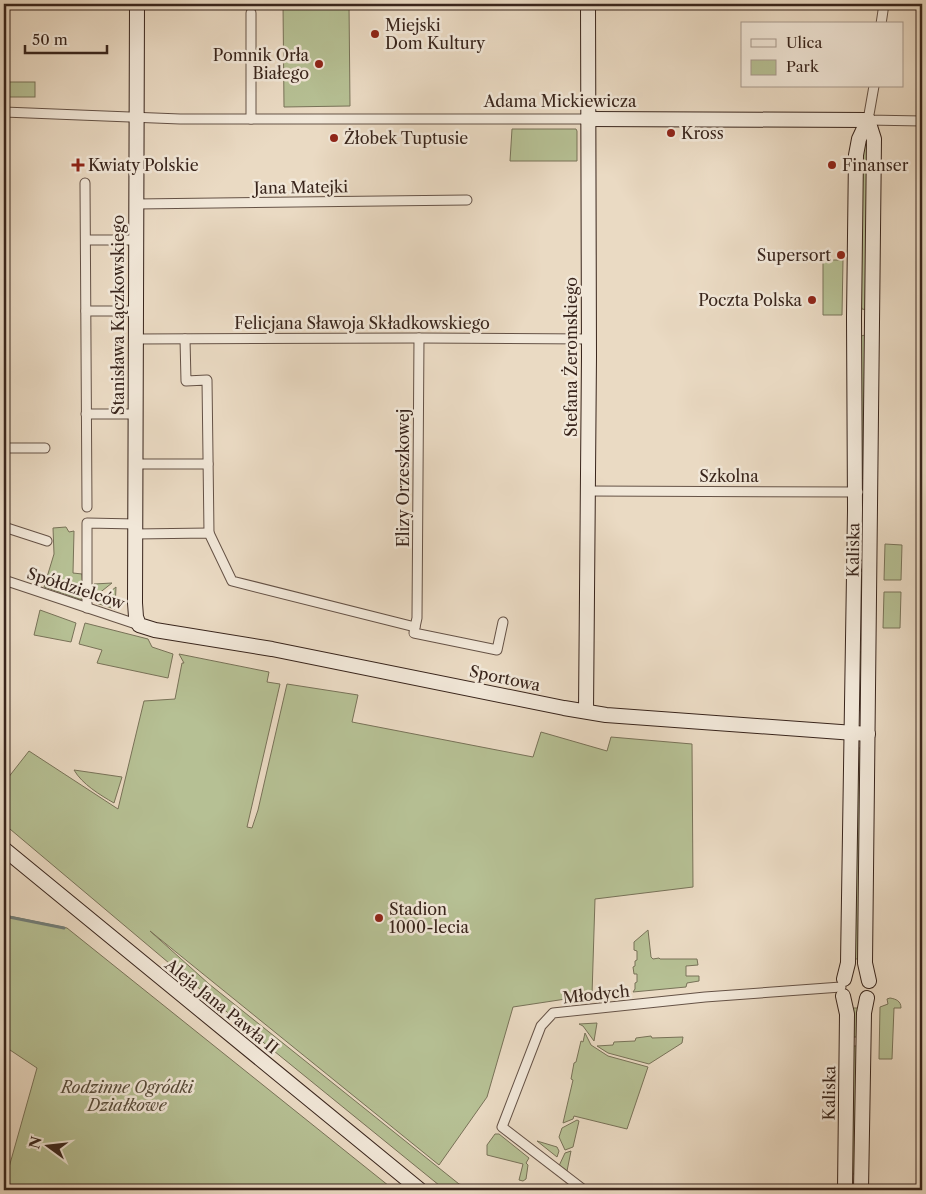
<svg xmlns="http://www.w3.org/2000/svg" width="926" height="1194" font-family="'Libre Caslon Text',serif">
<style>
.green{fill:#b6c094;stroke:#787258}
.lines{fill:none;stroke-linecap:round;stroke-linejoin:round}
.stream{stroke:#727e79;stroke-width:3}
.street-casing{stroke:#655246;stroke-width:11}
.secondary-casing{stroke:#39251c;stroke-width:16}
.street{stroke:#f1e7d8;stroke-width:9}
.secondary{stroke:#f1e7d8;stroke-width:14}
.poi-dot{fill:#8f2418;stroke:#f1e7d8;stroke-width:2}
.labels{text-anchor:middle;stroke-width:5;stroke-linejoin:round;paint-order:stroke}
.poi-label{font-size:16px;fill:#39251c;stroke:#f1e7d8;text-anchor:start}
.street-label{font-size:16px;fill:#39251c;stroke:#f1e7d8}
.park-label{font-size:16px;font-style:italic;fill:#584c3a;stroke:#f1e7d8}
</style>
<rect width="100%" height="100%" fill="#eadac3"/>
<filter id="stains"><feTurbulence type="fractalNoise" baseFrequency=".004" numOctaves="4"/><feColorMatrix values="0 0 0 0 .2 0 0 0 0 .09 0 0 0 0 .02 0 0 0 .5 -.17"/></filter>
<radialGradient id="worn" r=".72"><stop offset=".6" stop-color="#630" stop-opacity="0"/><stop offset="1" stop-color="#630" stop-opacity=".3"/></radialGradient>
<g class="green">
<path d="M283,4H349L350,106L284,107Z"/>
<rect x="4" y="82" width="31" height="15"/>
<path d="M512,129H576L577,131V161H510Z"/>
<path d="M868,141L867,310L862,309L861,305L863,149L864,142Z"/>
<path d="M823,260H843L842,315H823Z"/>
<path d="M865,335L864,479L861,478L860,340L861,336Z"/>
<path d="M858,513H867L862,628H859Z"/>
<path d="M66,527L69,532L74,531L73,573L82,574L84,596L82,600L44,587L54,554L53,528Z"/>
<path d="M885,544L902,545L901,580H884Z"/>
<path d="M112,583L93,598L94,584Z"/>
<path d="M116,587L115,609L96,603Z"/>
<path d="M884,592H901L900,628H883Z"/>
<path d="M40,610L76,623L71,642L34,635Z"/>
<path d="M85,623L148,639L152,647L173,654L168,678L97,663L102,650L79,644Z"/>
<path d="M858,652H863L865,710L855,711Z"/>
<path d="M179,654L269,672L267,682L280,684L247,827L252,828L258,810L287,684L358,695L352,722L533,757L541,732L607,751L611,737L692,744L693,887L595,899L592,995L513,1007L487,1097L439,1165L150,931L209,984L459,1184L481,1190H445L258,1038L4,824V783L29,751L118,809L144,701L175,699L182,663H184Z"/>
<path d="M857,748H862L861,959H852Z"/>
<path d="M74,770L122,777L114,803C100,795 82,784 74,770Z"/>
<path d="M4,915L67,928L394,1190H4V1185L37,1068L4,1046Z"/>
<path d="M648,930L651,957L653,959L659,958L660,959H697L698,965L686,966V976H699V981L687,983L686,987L633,992L635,989V983L637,982V974H634L633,967L635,966V961L637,960V951L634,950V942Z"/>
<path d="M890,998C896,999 901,1001 901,1008H894L892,1059H879L880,1007L888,1004L887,999Z"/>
<path d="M852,1008H861L860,1037H851Z"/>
<path d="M597,1023L594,1041L583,1026L579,1024Z"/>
<path d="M585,1033L591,1045L608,1056L648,1067L627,1129L574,1116L573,1119L563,1123L573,1080L571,1079L574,1063L576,1062L581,1041L583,1042Z"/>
<path d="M651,1036L652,1038L683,1037L682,1043L649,1064L608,1053L597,1046L613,1045L614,1042L635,1041L636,1038Z"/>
<path d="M851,1046H860L855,1174H851Z"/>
<path d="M577,1120L579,1121L573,1147L565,1150L559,1137L562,1128Z"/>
<path d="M495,1134H499L529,1158L526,1163L528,1165L526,1179L523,1181L519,1180L523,1164L487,1155V1145Z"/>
<path d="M537,1141L557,1147L559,1151L557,1157Z"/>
<path d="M571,1151L567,1171L563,1172L558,1168L565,1153Z"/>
</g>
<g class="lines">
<path class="stream" d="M4,916L64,928"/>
<defs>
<g id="street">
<path d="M251,13V119"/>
<path d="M881,24L884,4"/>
<path d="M874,86L868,120L922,121"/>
<path d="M4,112L180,119H587"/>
<path d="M85,183L87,507"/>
<path d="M136,204L467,200"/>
<path d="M86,240H136"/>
<path d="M86,311H136"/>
<path d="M136,339L419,338L589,339"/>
<path d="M185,339L186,381L207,380L209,533"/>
<path d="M86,414H136"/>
<path d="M4,448H45"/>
<path d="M136,464H208"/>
<path d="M588,491L858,492"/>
<path d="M4,527L47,541"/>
<path d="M135,534L209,533L232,581L415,627L417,618L419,338"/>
<path d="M4,580L139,625"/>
<path d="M87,608V523L136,524"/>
<path d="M415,627L414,633L497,650L503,622"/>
<path d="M584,1190L502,1127L541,1026L553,1013L705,997L841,987"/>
</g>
<g id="secondary">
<path d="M137,4L135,603L136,617L139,625L155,630L272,649L564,708L606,715L868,734"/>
<path d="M587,119L868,120"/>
<path d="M868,120L874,139L865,963L869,981"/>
<path d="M586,711L589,356L588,4"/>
<path d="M4,849L420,1190"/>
<path d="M844,979L848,963L855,510L854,318L856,155L859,139L868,120"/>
<path d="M843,996L847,1014L845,1190"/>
<path d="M861,1190L864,1013L867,998"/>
</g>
</defs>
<use href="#street" class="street-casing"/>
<use href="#secondary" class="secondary-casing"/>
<use href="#street" class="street"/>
<use href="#secondary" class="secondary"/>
</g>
<g class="poi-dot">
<circle cx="375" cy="34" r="5"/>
<circle cx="319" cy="64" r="5"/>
<circle cx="671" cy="133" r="5"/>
<circle cx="334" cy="138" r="5"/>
<path d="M75.5 157.5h5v5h5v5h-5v5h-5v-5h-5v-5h5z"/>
<circle cx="832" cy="165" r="5"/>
<circle cx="841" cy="255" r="5"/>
<circle cx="812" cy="300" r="5"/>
<circle cx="379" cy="918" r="5"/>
</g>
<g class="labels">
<g class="poi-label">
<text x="385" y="31">Miejski<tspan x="385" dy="18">Dom Kultury</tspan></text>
<text x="309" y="61" text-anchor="end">Pomnik Orła<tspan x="309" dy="18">Białego</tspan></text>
<text x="681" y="139">Kross</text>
<text x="344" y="144">Żłobek Tuptusie</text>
<text x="88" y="171">Kwiaty Polskie</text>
<text x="842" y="171">Finanser</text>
<text x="831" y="261" text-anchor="end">Supersort</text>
<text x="802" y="306" text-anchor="end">Poczta Polska</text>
<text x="389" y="915">Stadion<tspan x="389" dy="18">1000-lecia</tspan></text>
</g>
<g class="street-label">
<text x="560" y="107">Adama Mickiewicza</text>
<text transform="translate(301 187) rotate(-1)" y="6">Jana Matejki</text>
<text transform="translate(118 315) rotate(-90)" y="6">Stanisława Kączkowskiego</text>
<text x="362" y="329">Felicjana Sławoja Składkowskiego</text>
<text transform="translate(571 357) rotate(-90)" y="6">Stefana Żeromskiego</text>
<text x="729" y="482">Szkolna</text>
<text transform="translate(403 478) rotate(-90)" y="6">Elizy Orzeszkowej</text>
<text transform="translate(853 550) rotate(-89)" y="6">Kaliska</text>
<text transform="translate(76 588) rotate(18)" y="6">Spółdzielców</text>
<text transform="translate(505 678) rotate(12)" y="6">Sportowa</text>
<text transform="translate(596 994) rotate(-6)" y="6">Młodych</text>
<text transform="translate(222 1006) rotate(39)" y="6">Aleja Jana Pawła II</text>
<text transform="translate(829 1093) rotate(-89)" y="6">Kaliska</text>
</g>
<g class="park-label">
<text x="127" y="1093">Rodzinne Ogródki<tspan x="127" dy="18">Działkowe</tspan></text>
</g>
</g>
<rect width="926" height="1194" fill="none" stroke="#eadac3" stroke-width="20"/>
<rect x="5" y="5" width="916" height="1184" fill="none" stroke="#39251c" stroke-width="2.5"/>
<rect x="10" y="10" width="906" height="1174" fill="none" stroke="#39251c"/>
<rect x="741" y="22" width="162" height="65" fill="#f1e7d8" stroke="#a7998d"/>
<rect x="751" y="39" width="25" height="8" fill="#f1e7d8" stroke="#a7998d"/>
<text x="786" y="48" font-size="15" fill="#39251c">Ulica</text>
<rect x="751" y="60" width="25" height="15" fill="#b6c094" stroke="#a7998d"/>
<text x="786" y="72" font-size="15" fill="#39251c">Park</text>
<g transform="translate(48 1146) rotate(285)" stroke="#f1e7d8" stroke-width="4" paint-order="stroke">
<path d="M0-4L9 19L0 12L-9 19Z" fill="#39251c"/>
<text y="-8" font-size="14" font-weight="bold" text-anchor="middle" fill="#39251c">N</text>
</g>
<path d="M25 45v8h82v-8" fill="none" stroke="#39251c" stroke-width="2.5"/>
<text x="32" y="45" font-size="15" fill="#39251c" stroke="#f1e7d8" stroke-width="4" paint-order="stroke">50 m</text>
<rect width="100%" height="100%" filter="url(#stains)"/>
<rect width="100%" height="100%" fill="url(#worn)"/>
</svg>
